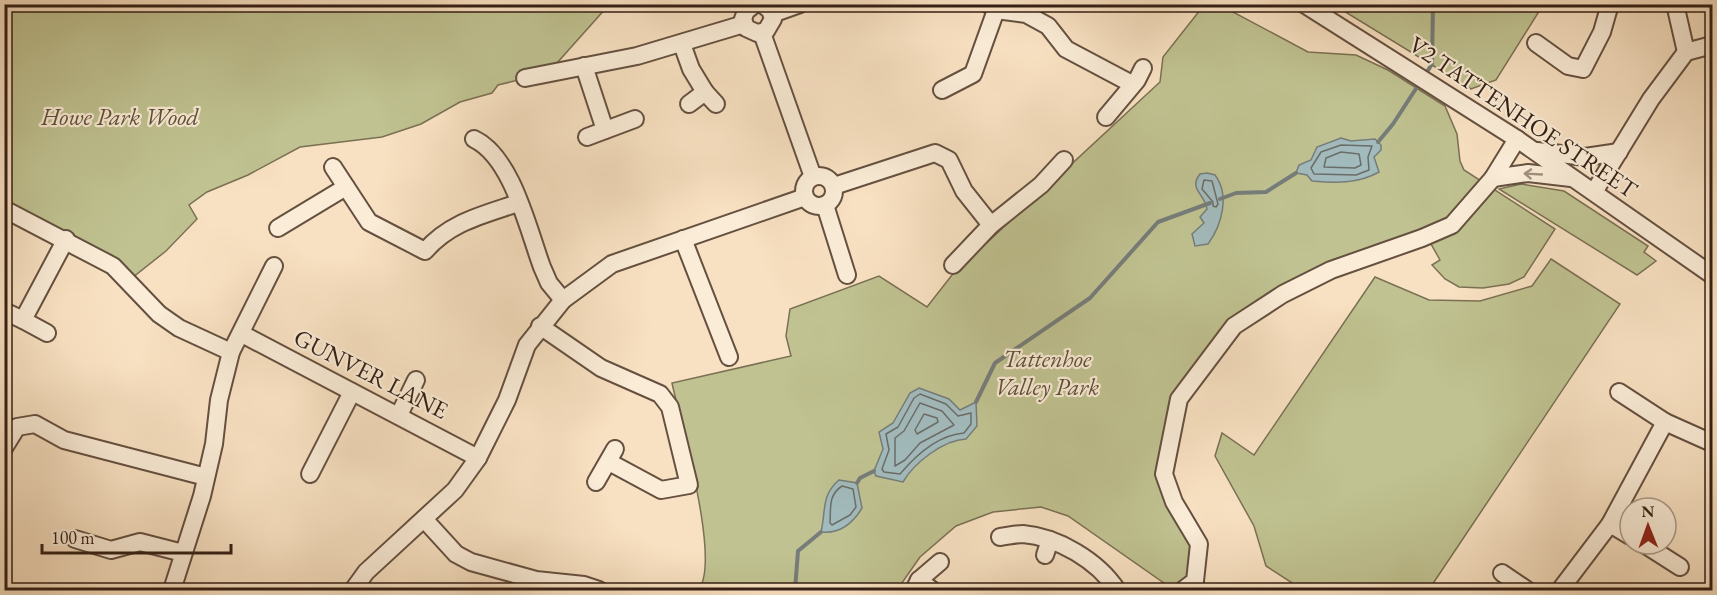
<svg xmlns="http://www.w3.org/2000/svg" width="1717" height="595" font-family="'EB Garamond',serif">
<style>
.green{fill:#c0c291;stroke:#7a7053;stroke-width:1.5}
.water{fill:#a2bbbd;stroke:#767d7a;stroke-width:1.5}
.lines{fill:none;stroke-linecap:round;stroke-linejoin:round}
.shore{stroke:#6b6d69;stroke-width:1.5}
.stream{stroke:#767d7a;stroke-width:4}
.minor-casing{stroke:#655040;stroke-width:20}
.minor{stroke:#faecd7;stroke-width:16}
.oneway{stroke:#a19080}
.labels{text-anchor:middle;stroke-width:4.5;stroke-linejoin:round;paint-order:stroke}
.park-label{font-size:24px;font-style:italic;fill:#5e503a;stroke:#faecd7}
.street-label{font-size:24px;fill:#341f15;stroke:#faecd7}
</style>
<rect width="100%" height="100%" fill="#f8e1c2"/>
<filter id="stains"><feTurbulence type="fractalNoise" baseFrequency=".00333" numOctaves="4"/><feColorMatrix values="0 0 0 0 .2 0 0 0 0 .09 0 0 0 0 .02 0 0 0 .5 -.17"/></filter>
<radialGradient id="worn" r=".72"><stop offset=".6" stop-color="#630" stop-opacity="0"/><stop offset="1" stop-color="#630" stop-opacity=".3"/></radialGradient>
<g class="green">
<path d="M601,4L606,8L548,73L498,85L492,93L460,102L421,124L382,137L300,147L248,175L207,192L189,205L197,219L166,251L128,281L5,209L4,5Z"/>
<path d="M1204,5H1220L1308,52L1356,55L1388,70L1445,106L1457,134L1460,161L1464,170L1555,229L1524,277L1509,284L1483,288L1459,287L1445,279L1432,265L1440,260L1427,237L1331,270L1234,326L1179,399L1164,474L1199,544L1183,590H1174L1068,516L1041,507L993,512L956,526L920,557L897,590H698C722,564 680,421 672,383L791,356L786,336L790,309L879,276L927,307L952,275L1160,82L1163,57Z"/>
<path d="M1334,5H1543L1496,80L1471,89Z"/>
<path d="M1521,184L1564,191L1648,246L1644,252L1656,261L1637,275L1499,189Z"/>
<path d="M1551,259L1620,304L1432,585L1411,590H1303L1266,566L1254,526L1215,456L1222,433L1254,455L1375,277L1429,300L1480,301L1532,286Z"/>
</g>
<g class="water">
<path d="M1341,138L1351,141L1375,139L1381,145V150L1374,157L1379,172C1358,184 1335,183 1312,181L1307,175L1296,173L1299,165L1311,160L1317,147Z"/>
<path d="M1207,173L1215,175C1230,195 1222,225 1208,244L1195,246L1192,234L1204,223L1200,217L1207,209C1205,194 1188,189 1200,174Z"/>
<path d="M919,388L949,399L960,410L976,402L977,426L966,439C943,440 914,463 903,482L876,476L874,471L883,449L879,432L893,423L910,393Z"/>
<path d="M839,480L857,483L862,508C853,523 840,534 821,532C826,511 821,495 839,480Z"/>
</g>
<g class="lines">
<g class="shore">
<path d="M1341,145L1372,146L1368,157L1369,170L1356,175L1314,174L1311,168L1321,152Z"/>
<path d="M1341,152L1359,154L1361,165L1355,168L1324,167L1326,158Z"/>
<path d="M1204,180L1212,181L1218,204L1216,207L1213,206V202L1202,189Z"/>
<path d="M920,394L946,404L958,416L971,413V424L964,433C938,435 916,455 900,474L884,472L882,469L889,450L886,434L898,427L914,398Z"/>
<path d="M920,403L942,411L954,425L920,443L905,460L895,466V438L904,431Z"/>
<path d="M924,414L937,418L938,422L917,434L915,430Z"/>
<path d="M842,486L853,489L856,507L850,515L832,525L830,523C831,508 828,495 842,486Z"/>
</g>
<g class="stream">
<path d="M1425,75L1432,64L1433,4"/>
<path d="M1378,142L1393,124L1419,84"/>
<path d="M1220,199L1236,193L1266,192L1296,173"/>
<path d="M976,402L995,363L1090,298L1158,222L1210,203"/>
<path d="M857,483L860,478L874,471"/>
<path d="M795,590L798,551L821,532"/>
</g>
<defs>
<g id="minor">
<path d="M755,4L746,11L743,19L746,28L757,33L766,31L773,19L770,10L762,4"/>
<path d="M988,4L996,10L1026,14L1048,26L1066,49L1132,84"/>
<path d="M1304,4L1517,139L1712,275"/>
<path d="M1675,4L1686,52"/>
<path d="M772,14L800,4"/>
<path d="M762,33L813,177"/>
<path d="M1536,43L1568,66L1583,69L1602,32L1610,4"/>
<path d="M682,44L691,69L705,92L689,104"/>
<path d="M584,66L605,130"/>
<path d="M525,78L637,56L744,24"/>
<path d="M942,90L973,74L996,10"/>
<path d="M705,92L716,104"/>
<path d="M1106,117L1137,80L1143,68"/>
<path d="M587,137L635,119"/>
<path d="M474,139C512,157 528,229 542,267L549,283L563,300"/>
<path d="M1537,151L1585,157L1619,152"/>
<path d="M333,167L369,222L425,251C450,222 483,215 518,203"/>
<circle cx="819" cy="191" r="15"/>
<path d="M1493,178L1528,173L1571,178"/>
<path d="M834,186L935,153L949,160L964,191L991,225"/>
<path d="M1594,192L1651,99L1686,52L1712,45"/>
<path d="M825,205L847,275"/>
<path d="M4,209L113,266L159,314L179,328L231,352"/>
<path d="M278,228L346,187"/>
<path d="M683,239L729,357"/>
<path d="M953,265L991,225L1041,185L1064,160"/>
<path d="M4,311L23,320"/>
<path d="M540,326L601,368L660,394L670,407L689,485L661,490L609,462"/>
<path d="M47,333L23,320L66,239"/>
<path d="M242,334L478,458"/>
<path d="M1619,392L1665,422"/>
<path d="M399,415L416,380"/>
<path d="M4,448L17,427L35,424L64,440L206,477"/>
<path d="M310,474L352,392"/>
<path d="M596,482L615,449"/>
<path d="M424,519L456,554L471,562L536,580L584,585L599,590"/>
<path d="M1610,524L1630,536"/>
<path d="M1000,537C1008,536 1016,534 1023,534C1058,537 1098,561 1117,590"/>
<path d="M75,539L111,550L140,542L183,553"/>
<path d="M1644,544L1680,567"/>
<path d="M1045,555L1050,540"/>
<path d="M1502,573L1527,590"/>
<path d="M919,580L932,590"/>
<path d="M172,590L202,496L214,444L219,400L231,352L274,266"/>
<path d="M353,590L366,572L455,490L478,458L507,400L527,345L563,300L612,264L805,197"/>
<path d="M914,590L919,580L940,562"/>
<path d="M1183,590L1195,581L1199,544L1174,502L1164,474L1179,399L1234,326L1283,294L1331,270L1422,238L1452,225L1493,178L1517,139"/>
<path d="M1560,590L1610,524L1665,422L1712,443"/>
</g>
</defs>
<use href="#minor" class="minor-casing"/>
<use href="#minor" class="minor"/>
</g>
<defs><path id="oneway-shaft" d="M-6 0H5M1.5-3L5.5 0L1.5 3" fill="none" stroke-width="1.6" stroke-linecap="round" stroke-linejoin="round" transform="scale(1.5)"/></defs>
<use class="oneway" href="#oneway-shaft" transform="translate(1533 174) rotate(-177)"/>
<g class="labels">
<g class="park-label">
<text x="120" y="125">Howe Park Wood</text>
<text x="1047" y="367">Tattenhoe<tspan x="1047" dy="28">Valley Park</tspan></text>
</g>
<g class="street-label">
<text transform="translate(1523 117) rotate(34)" y="8">V2 TATTENHOE STREET</text>
<text transform="translate(371 374) rotate(27)" y="8">GUNVER LANE</text>
</g>
</g>
<rect width="1717" height="595" fill="none" stroke="#f8e1c2" stroke-width="24"/>
<rect x="6" y="6" width="1705" height="583" fill="none" stroke="#341f15" stroke-width="3"/>
<rect x="12" y="12" width="1693" height="571" fill="none" stroke="#341f15" stroke-width="1.5"/>
<g transform="translate(1648 526) rotate(359)"><circle r="28" fill="#faecd7" stroke="#ab9a89" stroke-width="1.5"/>
<path d="M0-4.5L10 22L0 15L-10 22Z" fill="#8f2418"/>
<text y="-9" font-size="16" font-weight="bold" text-anchor="middle" fill="#341f15">N</text>
</g>
<path d="M42 544v9h189v-9" fill="none" stroke="#341f15" stroke-width="3"/>
<text x="51" y="544" font-size="18" fill="#341f15" stroke="#faecd7" stroke-width="4.5" paint-order="stroke">100 m</text>
<rect width="100%" height="100%" filter="url(#stains)"/>
<rect width="100%" height="100%" fill="url(#worn)"/>
</svg>
